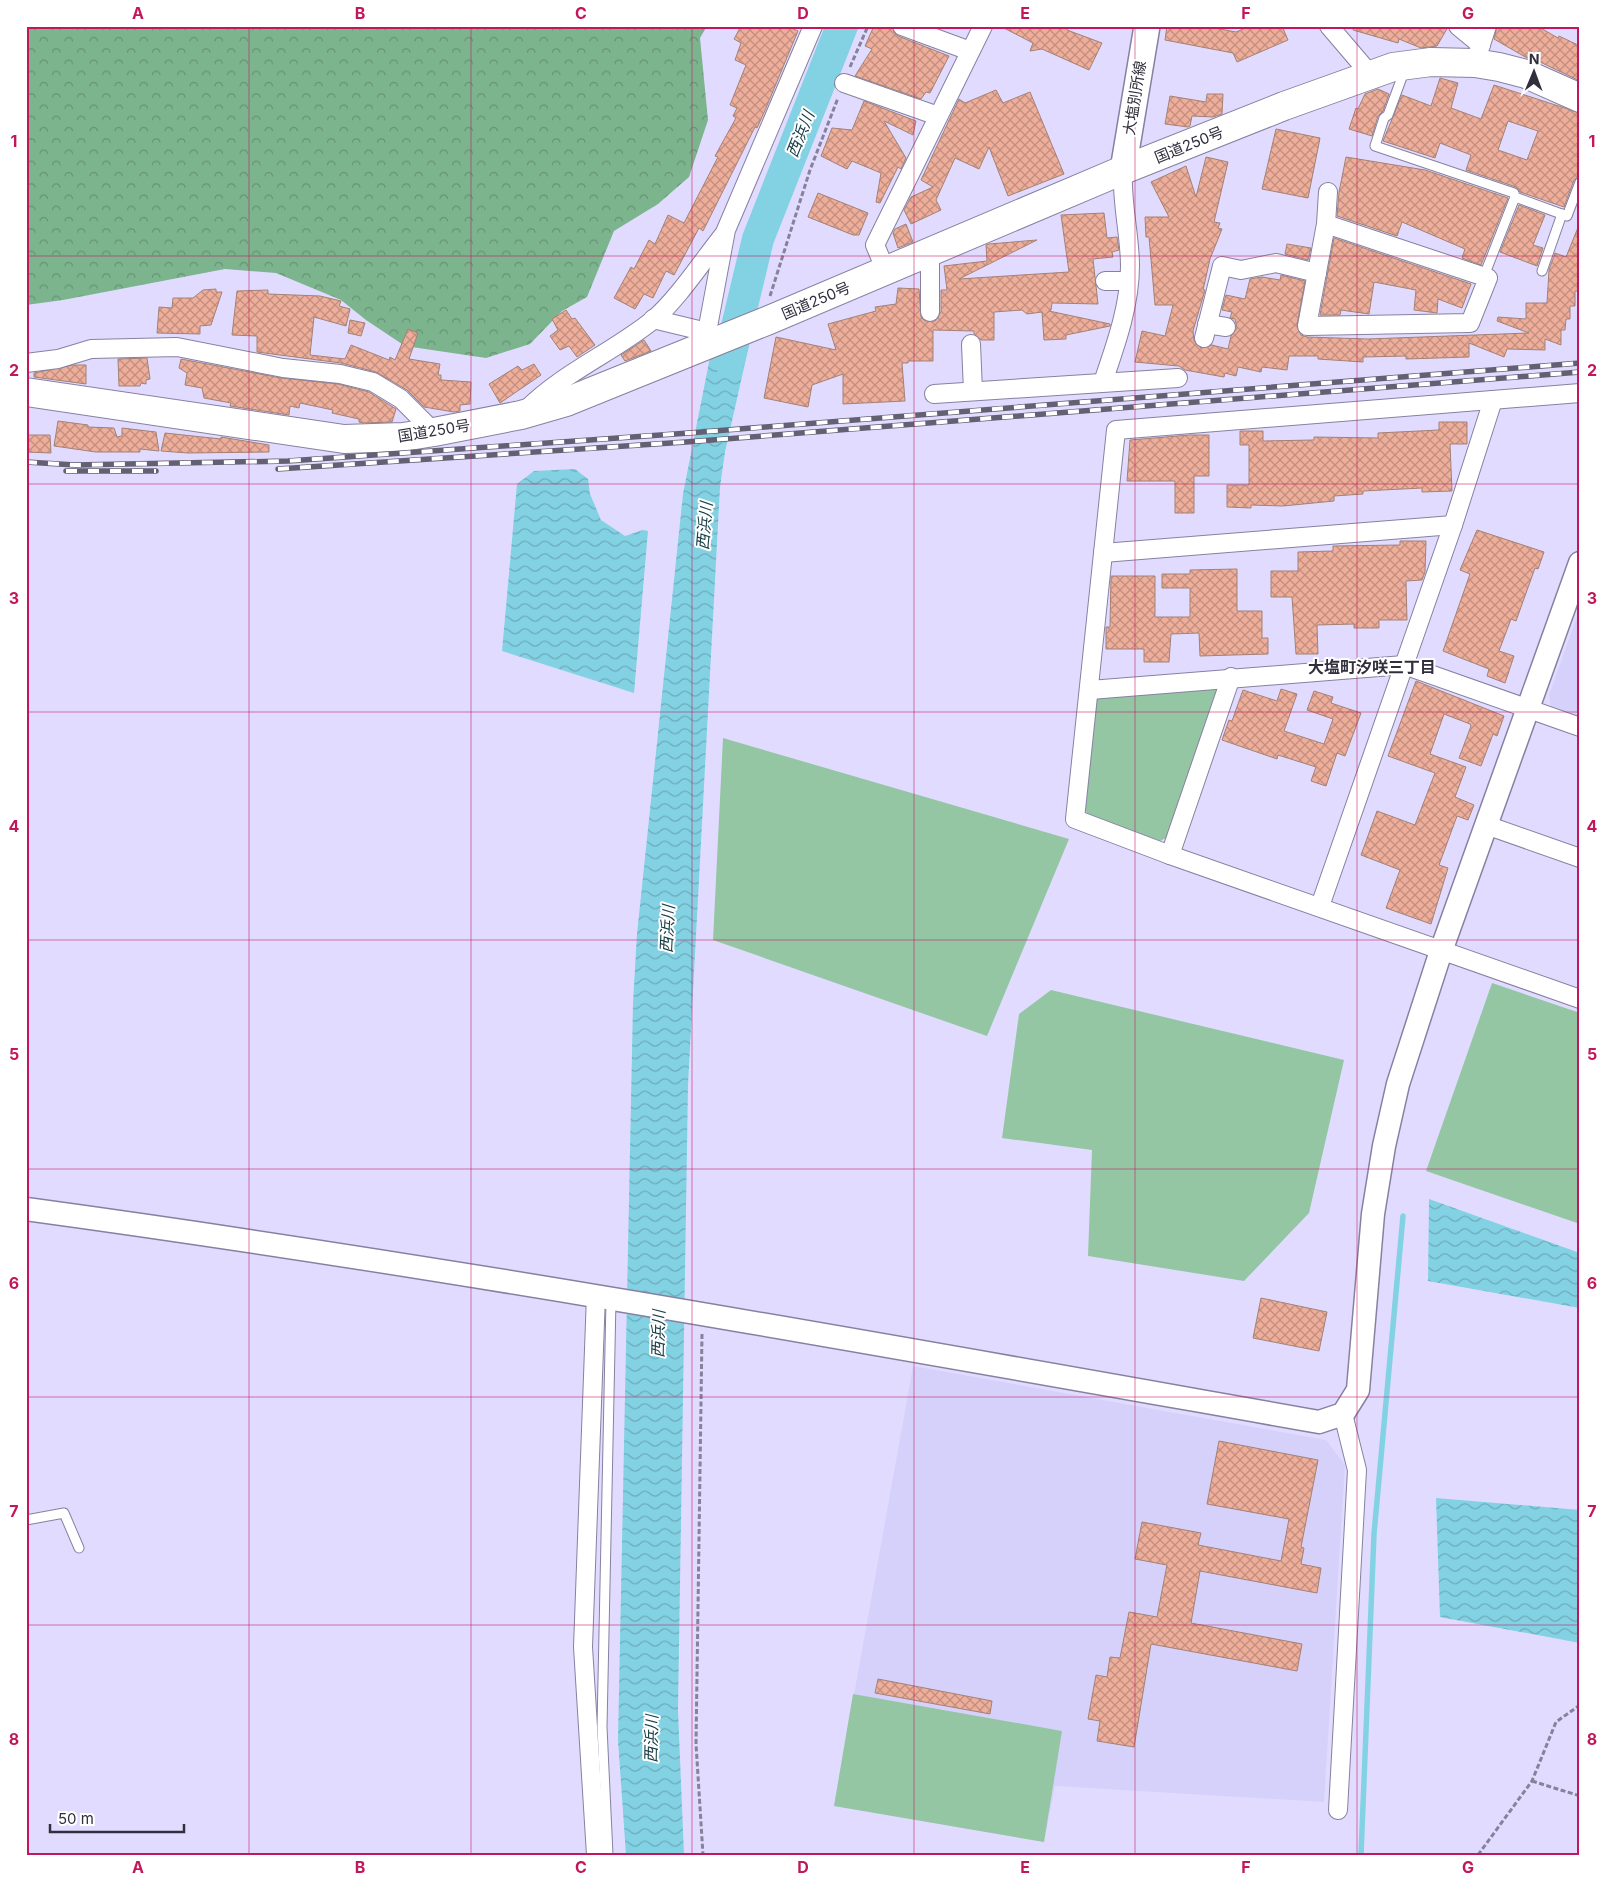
<svg xmlns="http://www.w3.org/2000/svg" width="1606" height="1881" font-family="Inter,'Noto Sans JP',sans-serif">
<style>
.built{fill:#d6d1fb}
.forest{fill:url(#forest-crowns)}
.park{fill:#94c6a4}
.water{fill:url(#water-waves)}
.lines{fill:none;stroke-linecap:round;stroke-linejoin:round}
.stream{stroke:#83d2e4;stroke-width:5.5}
.river{stroke:#83d2e4;stroke-width:32}
.building{fill:url(#building-cross-hatch);stroke:#a48176;fill-rule:evenodd}
.service-casing{stroke:#8681a1;stroke-width:11}
.minor-casing{stroke:#8681a1;stroke-width:20}
.tertiary-casing{stroke:#8681a1;stroke-width:25}
.secondary-casing{stroke:#8681a1;stroke-width:28}
.trunk-casing{stroke:#8681a1;stroke-width:30}
.path{stroke:#85829a;stroke-width:3;stroke-dasharray:5 2.5;stroke-linecap:butt}
.service{stroke:#fff;stroke-width:9}
.minor{stroke:#fff;stroke-width:18}
.tertiary{stroke:#fff;stroke-width:22}
.secondary{stroke:#fff;stroke-width:25}
.trunk{stroke:#fff;stroke-width:28}
.rail-casing{stroke:#636074;stroke-width:5.5}
.rail{stroke:#fff;stroke-width:4;stroke-dasharray:11;stroke-linecap:butt}
.grid{fill:none;stroke:#c2185b;stroke-width:1;stroke-opacity:0.55}
.labels{text-anchor:middle;stroke-width:4;stroke-linejoin:round;paint-order:stroke}
.street-label{font-size:15px;fill:#312f3d;stroke:#fff}
.water-label{font-size:16px;font-style:italic;fill:#173d45;stroke:#fff}
.neighbourhood-label{font-size:16px;font-weight:bold;fill:#312f3d;stroke:#fff}
.neatline{fill:none;stroke:#c2185b;stroke-width:2}
.grid-label{font-size:16px;text-anchor:middle;font-weight:bold;fill:#c2185b}
</style>
<defs>
<pattern id="forest-crowns" width="20" height="18" patternUnits="userSpaceOnUse" patternTransform="scale(1.25)"><rect width="20" height="18" fill="#7cb48e"/><path d="M2 6a3 3 0 1 1 6 0M12 15a3 3 0 1 1 6 0" fill="none" stroke="#669375"/></pattern>
<pattern id="water-waves" width="16" height="10" patternUnits="userSpaceOnUse" patternTransform="scale(1.25)"><rect width="16" height="10" fill="#83d2e4"/><path d="M0 5q4-4 8 0t8 0" fill="none" stroke="#6cabba"/></pattern>
<pattern id="building-cross-hatch" width="8" height="8" patternUnits="userSpaceOnUse" patternTransform="scale(1.25)"><rect width="8" height="8" fill="#eeae9a"/><path d="M0 0l8 8M0 8l8-8" fill="none" stroke="#c18e7f"/></pattern>
</defs>
<rect width="100%" height="100%" fill="#e1dcff"/>
<g class="built">
<path d="M1580,608V717L1551,707L1549,695Z"/>
<path d="M913,1366L1326,1440L1345,1465L1324,1802L1055,1786L1044,1842L834,1806Z"/>
</g>
<path class="forest" d="M26,26H707L700,38L708,120L689,177L658,204L614,231L587,297L562,311L530,344L486,358L405,346L366,320L341,300L276,273L225,269L63,300L26,305Z"/>
<g class="park">
<path d="M1213,686L1220,694L1170,836L1160,841L1088,816L1084,806L1094,702L1104,694Z"/>
<path d="M723,738L1069,839L987,1036L713,940Z"/>
<path d="M1492,983L1580,1013V1224L1426,1171Z"/>
<path d="M1051,990L1344,1060L1309,1213L1244,1281L1088,1256L1092,1150L1002,1138L1019,1014Z"/>
<path d="M853,1694L1062,1731L1044,1842L834,1806Z"/>
</g>
<g class="water">
<path d="M750,341L725,452L720,487L688,1085L678,1710L684,1855H626L618,1740L633,1002L637,934L683,494L710,357Z"/>
<path d="M575,469L588,479L590,494L601,520L625,536L643,530L648,531L634,693L502,651L517,484L534,471Z"/>
<path d="M1429,1199L1580,1253V1308L1428,1281Z"/>
<path d="M1436,1498L1580,1510V1643L1440,1617Z"/>
</g>
<g class="lines">
<path class="stream" d="M1361,1855L1374,1534L1403,1216"/>
<path class="river" d="M729,360L758,239L842,26"/>
</g>
<g class="building">
<path d="M741,26H786L798,31L766,108L757,128L755,127L703,231L699,228L674,275L666,271L653,298L644,294L635,309L614,298L631,267L634,269L649,240L655,244L668,215L684,223L718,157L715,156L736,118L733,116L737,108L730,105L746,65L735,60L741,43L734,39Z"/>
<path d="M874,26H892L894,32L898,36L949,56L930,93L926,92L921,99L855,76L872,49L865,46Z"/>
<path d="M1000,26H1068L1067,30L1102,43L1089,70L1042,49L1030,51L1033,43Z"/>
<path d="M1167,26H1204L1236,32L1250,26H1282L1288,40L1237,62L1233,53L1165,40Z"/>
<path d="M1354,26H1448V27L1437,46L1421,48L1399,39L1398,43L1353,30Z"/>
<path d="M1497,26H1537L1558,38L1559,36L1580,46V81L1538,61L1527,58L1494,39Z"/>
<path d="M1440,78L1458,83L1451,108L1481,119L1494,85L1580,113V176L1574,180L1564,207L1520,192L1516,187L1466,170L1471,155L1440,143L1435,158L1383,141L1402,95L1431,106ZM1508,121L1538,131L1527,160L1498,150Z"/>
<path d="M1378,89L1389,94L1383,111L1378,116L1372,136L1349,129L1356,108L1358,109L1365,94Z"/>
<path d="M996,90L1003,103L1030,92L1064,174L1008,196L989,147L979,169L955,158L936,200L941,210L911,224L904,210L911,197L933,187L921,180L959,99L965,103Z"/>
<path d="M1207,94H1223L1222,114L1213,117L1192,116L1190,126L1188,127L1165,124L1170,96L1206,102Z"/>
<path d="M864,101L916,121L913,135L884,121L906,158L901,169L898,167L880,203L876,202L881,173L852,161L847,169L821,156L832,128L852,130Z"/>
<path d="M1276,129L1320,138L1308,198L1262,189Z"/>
<path d="M1206,157L1228,162L1214,222L1220,223L1218,228L1222,229L1210,259L1203,290H1205L1193,331L1194,341L1201,348L1212,345L1228,349L1231,336L1237,328L1235,319L1230,318L1232,312L1222,310L1226,295L1245,299L1250,279L1262,277L1280,280L1281,275L1305,281L1297,325L1301,335L1307,337L1368,339L1529,333L1497,321L1498,317L1526,319V303H1547L1549,270L1555,253L1566,257L1579,225L1580,291H1575V306H1570V319H1566L1565,330H1561V345L1545,339V350L1507,349L1504,357L1469,343V357L1406,359V356L1363,357V362L1318,359V356H1289L1287,370L1262,367L1261,372L1238,367L1236,376L1225,373L1224,377L1185,370L1179,366L1135,362L1142,331L1165,336L1173,305H1155L1149,237H1146L1145,217H1169L1151,182L1186,166L1196,197Z"/>
<path d="M1346,157L1425,170L1508,198L1481,265L1462,258L1465,249L1402,222L1397,236L1337,216L1339,192Z"/>
<path d="M818,193L868,213L859,235H853L808,217Z"/>
<path d="M1519,205L1545,215L1533,245L1543,248L1537,266L1500,252Z"/>
<path d="M1104,213L1107,238L1117,237L1119,250L1112,252L1113,257L1093,259L1098,304L1052,303L1051,310L1049,311L1110,324V326L1066,335V339L1044,340L1042,312L1027,314L1022,310L994,312V340H981L974,334V331L933,330V361H908V363H902L905,401L843,404V374L812,385L808,407L764,398L776,337L836,350L828,324L876,311L875,307L896,304L898,288L919,289L921,317L925,321H935L941,312V290H947L944,266L987,261L986,245L989,244L1037,240L959,279L1069,272L1061,215Z"/>
<path d="M906,224L913,242L898,248L893,233L895,229Z"/>
<path d="M1334,238L1471,284L1462,308L1438,299L1437,313L1414,310L1416,290L1374,282L1369,314L1341,310L1340,315H1320Z"/>
<path d="M1287,244L1311,248L1308,260L1285,254Z"/>
<path d="M216,289V292H222L211,325L200,326V334L157,333L159,307L172,308L173,298H193L203,290Z"/>
<path d="M268,290V294L320,296L341,301L339,306L350,309L346,326L314,317L310,355L345,359L351,345L389,360L390,357L395,360L408,329L418,333L409,359L440,364L438,375H441V380L471,382L470,404L460,405V411L454,412L424,407L407,390L376,372L341,363L257,352V336L232,335L237,291Z"/>
<path d="M566,310L572,319L575,318L595,345L577,357L569,346L560,350L550,336L558,330L552,319Z"/>
<path d="M350,320L365,323L361,336L348,333Z"/>
<path d="M644,340L651,351L625,361L621,355Z"/>
<path d="M147,358L150,379L146,380V384L141,383L140,386H119L118,359Z"/>
<path d="M181,359L281,378L338,384L369,392L396,409L392,422L363,423L359,422V419L332,413L333,410L300,403L299,408L290,406L289,415L230,406L231,403L204,398L202,388L185,385L187,373L179,368Z"/>
<path d="M534,364L541,375L500,403L489,384L518,366L522,370Z"/>
<path d="M73,365H86V384L34,377V373Z"/>
<path d="M58,421L88,425V427L114,428L117,437L122,436V428L156,432L159,451L140,449V452H96L54,446Z"/>
<path d="M1439,422H1467V444H1450L1452,491L1422,492V488L1363,491V494L1334,496V501L1283,506L1251,505V508L1227,507V485H1249V445H1240V431H1263V441L1314,440V437L1378,438V433L1439,430Z"/>
<path d="M165,433L221,439V437L269,445V452L188,453L161,451Z"/>
<path d="M26,435H50L51,453L26,452Z"/>
<path d="M1190,435H1209V476H1194V513H1175V481H1127L1130,440Z"/>
<path d="M1477,530L1544,552L1538,569L1535,568L1516,621L1511,619L1499,651L1514,656L1505,683L1487,676L1489,669L1443,651L1470,574L1460,570Z"/>
<path d="M1400,541H1426L1425,572L1422,580L1406,581L1407,620H1379V628H1354V624L1317,625L1318,654H1296L1292,597H1271V571H1298V552L1333,551V546L1400,545Z"/>
<path d="M1237,569V611H1262V638H1268V654L1200,656L1199,633L1171,634L1169,662H1144V649H1106V627H1110L1111,576H1155V617H1190V588H1162V574H1190V570Z"/>
<path d="M1416,681L1504,716L1497,736L1493,734L1481,766L1459,758L1471,726L1470,724L1444,714L1430,754L1466,767L1455,797L1474,805L1468,820L1457,816L1439,865L1448,868L1431,924L1386,908L1400,870L1361,855L1377,811L1415,825L1435,773L1388,756Z"/>
<path d="M1281,689L1297,694L1284,731L1324,744L1333,719L1307,710L1314,691L1333,697L1331,703L1361,713L1345,756L1337,753L1326,786L1311,781L1316,767L1278,755L1277,759L1222,740L1229,720L1232,721L1243,690L1277,701Z"/>
<path d="M1261,1298L1327,1312L1319,1351L1253,1338Z"/>
<path d="M1219,1441L1318,1460L1301,1547L1304,1548L1301,1564L1321,1568L1317,1593L1200,1571L1191,1623L1302,1644L1297,1671L1151,1644L1134,1747L1097,1741L1100,1721L1088,1719L1096,1675L1107,1677L1110,1657L1120,1658L1129,1612L1157,1617L1167,1565L1135,1559L1142,1522L1201,1533L1198,1545L1281,1561L1289,1519L1207,1504Z"/>
<path d="M878,1679L992,1701L990,1714L875,1693Z"/>
</g>
<g class="lines">
<defs>
<g id="service">
<path d="M1405,69L1388,115L1384,118L1375,146L1514,193L1515,197L1567,216L1580,182"/>
<path d="M1542,271L1562,214"/>
<path d="M1484,276L1515,197"/>
<path d="M26,1520L64,1513L79,1548"/>
<path d="M608,1855L602,1727L611,1300"/>
</g>
<g id="minor">
<path d="M902,26L970,51"/>
<path d="M1329,26L1370,74"/>
<path d="M1458,26L1481,45"/>
<path d="M1475,63L1487,26"/>
<path d="M844,83L938,116"/>
<path d="M1326,224L1488,278L1470,323L1307,326L1326,224L1328,192"/>
<path d="M886,271L875,245L983,26"/>
<path d="M1105,281H1129"/>
<path d="M930,312V253"/>
<path d="M653,319L707,332"/>
<path d="M1207,324L1226,327"/>
<path d="M1204,338L1222,266L1241,270L1276,263L1317,273"/>
<path d="M971,344L973,391"/>
<path d="M700,349L707,332L726,230L813,26"/>
<path d="M26,363L58,359L91,349L177,347L283,368L340,374L373,382L401,399L434,432"/>
<path d="M1103,382C1116,344 1130,305 1130,266C1130,234 1121,202 1123,170"/>
<path d="M1580,393L1116,430L1075,819L1170,855L1580,999"/>
<path d="M934,394L1178,378"/>
<path d="M525,411C562,373 612,353 653,320C677,300 704,259 724,234"/>
<path d="M1103,553L1453,525"/>
<path d="M1090,690L1404,665L1580,727"/>
<path d="M1486,825L1580,858"/>
<path d="M1170,855L1231,677"/>
<path d="M1320,906L1453,525L1493,400"/>
<path d="M596,1295L583,1647L596,1855"/>
<path d="M1338,1810L1357,1470L1343,1414"/>
</g>
<path id="tertiary" d="M26,1209C459,1268 889,1346 1319,1422L1343,1414L1358,1390L1373,1214L1384,1146L1398,1084L1441,951L1580,563"/>
<path id="secondary" d="M1123,170L1147,26"/>
<path id="trunk" d="M26,392L344,439L403,437L434,432L521,415L566,402L769,320L1123,170L1284,106L1393,67L1431,62L1475,63L1499,67L1526,74L1580,98"/>
</defs>
<use href="#service" class="service-casing"/>
<use href="#minor" class="minor-casing"/>
<use href="#tertiary" class="tertiary-casing"/>
<use href="#secondary" class="secondary-casing"/>
<use href="#trunk" class="trunk-casing"/>
<g class="path">
<path d="M850,67L868,26"/>
<path d="M770,296L810,170L838,98"/>
<path d="M702,1334L696,1744L703,1855"/>
<path d="M1532,1781L1580,1796"/>
<path d="M1478,1855L1532,1781L1556,1722L1580,1705"/>
</g>
<use href="#service" class="service"/>
<use href="#minor" class="minor"/>
<use href="#tertiary" class="tertiary"/>
<use href="#secondary" class="secondary"/>
<use href="#trunk" class="trunk"/>
<defs>
<g id="rail">
<path d="M26,462L75,465L288,461L689,433L1580,363"/>
<path d="M278,469L686,442L1580,372"/>
<path d="M66,471H156"/>
</g>
</defs>
<use href="#rail" class="rail-casing"/>
<use href="#rail" class="rail"/>
</g>
<path class="grid" d="M249,26V1855M471,26V1855M692,26V1855M914,26V1855M1135,26V1855M1357,26V1855M26,256H1580M26,484H1580M26,712H1580M26,940H1580M26,1169H1580M26,1397H1580M26,1625H1580"/>
<g class="labels">
<g class="street-label">
<text transform="translate(1135 98) rotate(-81)" y="5">大塩別所線</text>
<text transform="translate(1189 145) rotate(-22)" y="5">国道250号</text>
<text transform="translate(816 301) rotate(-23)" y="5">国道250号</text>
<text transform="translate(434 431) rotate(-9)" y="5">国道250号</text>
</g>
<g class="water-label">
<text transform="translate(800 134) rotate(-68)" y="6">西浜川</text>
<text transform="translate(704 526) rotate(-85)" y="6">西浜川</text>
<text transform="translate(667 929) rotate(-87)" y="6">西浜川</text>
<text transform="translate(658 1334) rotate(-89)" y="6">西浜川</text>
<text transform="translate(651 1739) rotate(-89)" y="6">西浜川</text>
</g>
<g class="neighbourhood-label">
<text x="1372" y="673">大塩町汐咲三丁目</text>
</g>
</g>
<rect width="1606" height="1881" fill="none" stroke="#ffffff" stroke-width="55"/>
<g transform="translate(1534 72) rotate(1)" stroke="#ffffff" stroke-width="4" paint-order="stroke">
<path d="M0-4L9 19L0 12L-9 19Z" fill="#312f3d"/>
<text y="-8" font-size="14" font-weight="bold" text-anchor="middle" fill="#312f3d">N</text>
</g>
<path d="M50 1824v8h134v-8" fill="none" stroke="#312f3d" stroke-width="2.5"/>
<text x="58" y="1824" font-size="15" fill="#312f3d" stroke="#ffffff" stroke-width="4" paint-order="stroke">50 m</text>
<rect x="28" y="28" width="1550" height="1826" class="neatline"/>
<g class="grid-label">
<text x="138" y="19">A</text>
<text x="360" y="19">B</text>
<text x="581" y="19">C</text>
<text x="803" y="19">D</text>
<text x="1025" y="19">E</text>
<text x="1246" y="19">F</text>
<text x="1468" y="19">G</text>
<text x="14" y="147">1</text>
<text x="1592" y="147">1</text>
<text x="14" y="376">2</text>
<text x="1592" y="376">2</text>
<text x="14" y="604">3</text>
<text x="1592" y="604">3</text>
<text x="14" y="832">4</text>
<text x="1592" y="832">4</text>
<text x="14" y="1060">5</text>
<text x="1592" y="1060">5</text>
<text x="14" y="1289">6</text>
<text x="1592" y="1289">6</text>
<text x="14" y="1517">7</text>
<text x="1592" y="1517">7</text>
<text x="14" y="1745">8</text>
<text x="1592" y="1745">8</text>
<text x="138" y="1873">A</text>
<text x="360" y="1873">B</text>
<text x="581" y="1873">C</text>
<text x="803" y="1873">D</text>
<text x="1025" y="1873">E</text>
<text x="1246" y="1873">F</text>
<text x="1468" y="1873">G</text>
</g>
</svg>
